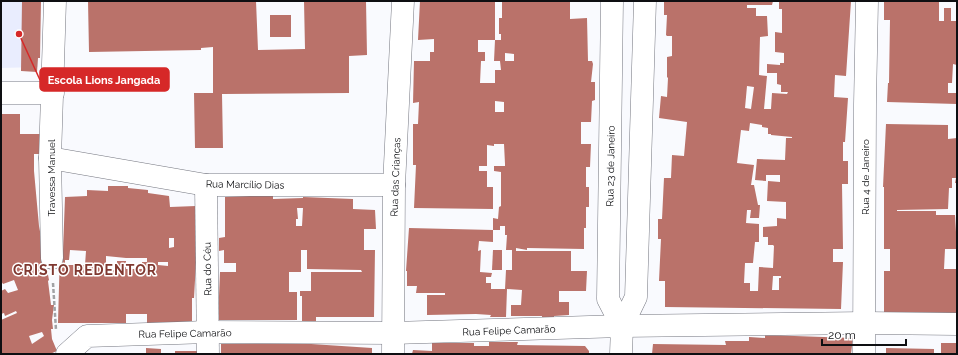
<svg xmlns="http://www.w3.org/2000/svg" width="958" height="355" font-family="Raleway,sans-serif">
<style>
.built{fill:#e9edfe}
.building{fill:#ba726a;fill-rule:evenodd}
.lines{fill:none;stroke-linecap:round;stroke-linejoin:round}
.minor-casing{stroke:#757780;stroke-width:23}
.path{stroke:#a1a2a5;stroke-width:2.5;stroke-dasharray:4 2;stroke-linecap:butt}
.minor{stroke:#fff;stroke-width:22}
.labels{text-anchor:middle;stroke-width:3;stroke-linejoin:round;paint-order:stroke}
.street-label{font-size:10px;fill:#0e0f12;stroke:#fff}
.district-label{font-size:14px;font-weight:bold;letter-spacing:1px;fill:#7f3830;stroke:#fff}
.leader{fill:none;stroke:#d62828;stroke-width:1.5}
.callout-dot{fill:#d62828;stroke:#fff;stroke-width:1.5}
.callout{fill:#d62828;stroke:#d62828;stroke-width:1.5}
.callout-label{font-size:11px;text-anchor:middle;font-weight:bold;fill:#fff}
</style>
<rect width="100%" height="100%" fill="#f9fafe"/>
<path class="built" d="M1,1H38V67L1,68Z"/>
<g class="building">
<path d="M22,1H41L40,58H38L37,72L21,71Z"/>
<path d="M88,1H256L258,50L305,49L304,1H366L367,55L349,56V93L222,94L223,148H195L194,93H213V47L201,48V50L89,52Z"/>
<path d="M420,1H495V40H478V52H485V61H481L480,83H495V70H501L500,61H494L495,40H501V34H499V18H502V1H570V19L587,18L588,61H592L593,64L591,82H595V100L592,101L591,122H581V144H591L590,167H586V187H589V207H586V228H584V249L527,248V250L516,248V251H571V271H587L586,291H559V302H569V315L554,316V320H542V316H511V305H521L522,290L507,289L506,317H490L491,315L476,314L427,315V295H445V293H416L417,286H407V271H406L409,228L493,230V218L498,219L499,207L501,206V172L494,171V166H505V164L504,144H494V146L487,145V166H479V171H487V187H493V209L414,208L416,165H413V124H418L419,102L413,103L414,61H430V52H434V39L418,40ZM505,53L514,54V61H505ZM495,101L504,102V112H495ZM500,226H505V235H507L506,250H512V270H506L505,289H491V283H486V277H491L492,273L480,272L481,250L478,251L479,241L493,242V230H500Z"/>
<path d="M664,1H773L772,5H747V8H756V16H767L768,36L760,37L759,75L767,76L764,109H771L772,93L787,94L788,92H781V85L777,84V73H767V64L780,65V63H784V53L775,52V32L782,33V9H779V1H851L846,76L835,75L834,97L848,98L845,142H843V161H848V184H842L843,249H833V262H843L841,309L665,307V281H659L661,239H658V219H662L664,178H671L672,155L684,156L687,122L659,118L661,96L667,97L668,78L667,77V57L672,56V36H667L666,35L667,15H664ZM747,86L754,87L751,109L745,108ZM750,123L762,125V127L768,128V134H771V135L792,137V138H786L785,160L757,159L755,180L766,181V175H780V182L768,181L767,201L786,202V219L777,218V226L763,227V237H768V245H773L774,246L773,268L759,267L758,291H750V283H744L745,263H753L755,242H759V224L746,223L747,210H751L750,218H759L760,205H758L754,185H751L754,165L737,163L741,130L749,131ZM773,276H781V278H779V290H772Z"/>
<path d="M884,1H939V21H944V8H951V21H957V65L953,64L952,83H948V93H957V104L887,102L888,83H889L890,20H884Z"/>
<rect x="270" y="15" width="21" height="22"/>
<path d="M1,114H20V134H42V154H34V171L39,226L49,280L48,281L51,305H54L52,320L53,329H51L52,339L57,351L50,354H1V320L17,313L16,311L5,316L4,313L1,314V291L5,289L8,293L18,290L14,280L3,284L1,281ZM42,332L44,336L32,344L29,336Z"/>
<path d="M886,124L948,125V139L957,138V183H955L956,178H952V188H949L948,209L897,210V211H936V215H955L957,249H945L944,269H957V314H884V271H890V249H884V187H883Z"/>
<path d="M108,186H128V188L148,190V193L169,196L170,207L196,206V262L194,298H192V323H147V314H126V323H58L60,251H63L65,197L87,196V190L108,191ZM169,238H174V247L169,248ZM70,250L86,251L85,265H65V260H69ZM106,256L126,258H147V262H142V269H126V261H117V270H106ZM158,262H168V266L158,265Z"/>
<path d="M273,195V199L303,198V197L353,199V209L375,210L376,229H364V250H375L374,317H316V322H302V296H300V291H311V272H362L361,270L307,269V250H301V272H289V292H297V320H218L220,272H236V263H224V250L219,251V238L225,237V197ZM297,208H303L302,226H296V219H298Z"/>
<path d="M493,250H502V270H492Z"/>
<path d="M765,335L853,338L851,354H652L653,344L726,345L725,341H749V337L765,338Z"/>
<path d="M489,342H518L517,345L585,346L589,351V354H412L413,350L432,351V343H474V346H489Z"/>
<path d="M296,343L372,348V354H221V344Z"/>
<rect x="941" y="343" width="16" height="11"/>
<path d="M146,348L161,349V354H146Z"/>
<path d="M886,348L934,349V354H886Z"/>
<rect x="175" y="351" width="24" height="3"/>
</g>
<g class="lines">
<defs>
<g id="minor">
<path d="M612,1L608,299L622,326"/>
<path d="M1,93H53"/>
<path d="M50,158L206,185H394"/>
<path d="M206,185L208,354"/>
<path d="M52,258L50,158L55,1"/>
<path d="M67,354L87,336L208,332L393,333L622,326L865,323L957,324"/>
<path d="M393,354L394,185L403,1"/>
<path d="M621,354L622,326L636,297L645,1"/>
<path d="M864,354L865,104L867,1"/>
</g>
</defs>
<use href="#minor" class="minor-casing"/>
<path class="path" d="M53,283L56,330"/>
<use href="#minor" class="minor"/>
</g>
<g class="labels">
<g class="street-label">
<text transform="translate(610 166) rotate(-89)" y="4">Rua 23 de Janeiro</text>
<text transform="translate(395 177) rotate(-88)" y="4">Rua das Crianças</text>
<text transform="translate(865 177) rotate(-90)" y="4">Rua 4 de Janeiro</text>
<text transform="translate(51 178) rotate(-90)" y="4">Travessa Manuel</text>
<text transform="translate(245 184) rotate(1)" y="4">Rua Marcílio Dias</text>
<text transform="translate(207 269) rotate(-91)" y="4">Rua do Céu</text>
<text transform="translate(509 330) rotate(-2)" y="4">Rua Felipe Camarão</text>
<text transform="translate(185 333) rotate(-1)" y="4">Rua Felipe Camarão</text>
</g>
<g class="district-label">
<text x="85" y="275">CRISTO REDENTOR</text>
</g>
</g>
<path class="leader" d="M19 34L40 80"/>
<circle class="callout-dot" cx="19" cy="34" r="4"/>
<rect class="callout" x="40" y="68" width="129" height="23" rx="4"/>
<g class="callout-label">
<text x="104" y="84">Escola Lions Jangada</text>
</g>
<rect width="958" height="355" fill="none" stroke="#0e0f12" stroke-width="4"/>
<path d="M822 339v6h84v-6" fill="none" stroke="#0e0f12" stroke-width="2"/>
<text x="828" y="339" font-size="12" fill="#0e0f12" stroke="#ffffff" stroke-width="3" paint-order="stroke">20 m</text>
</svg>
